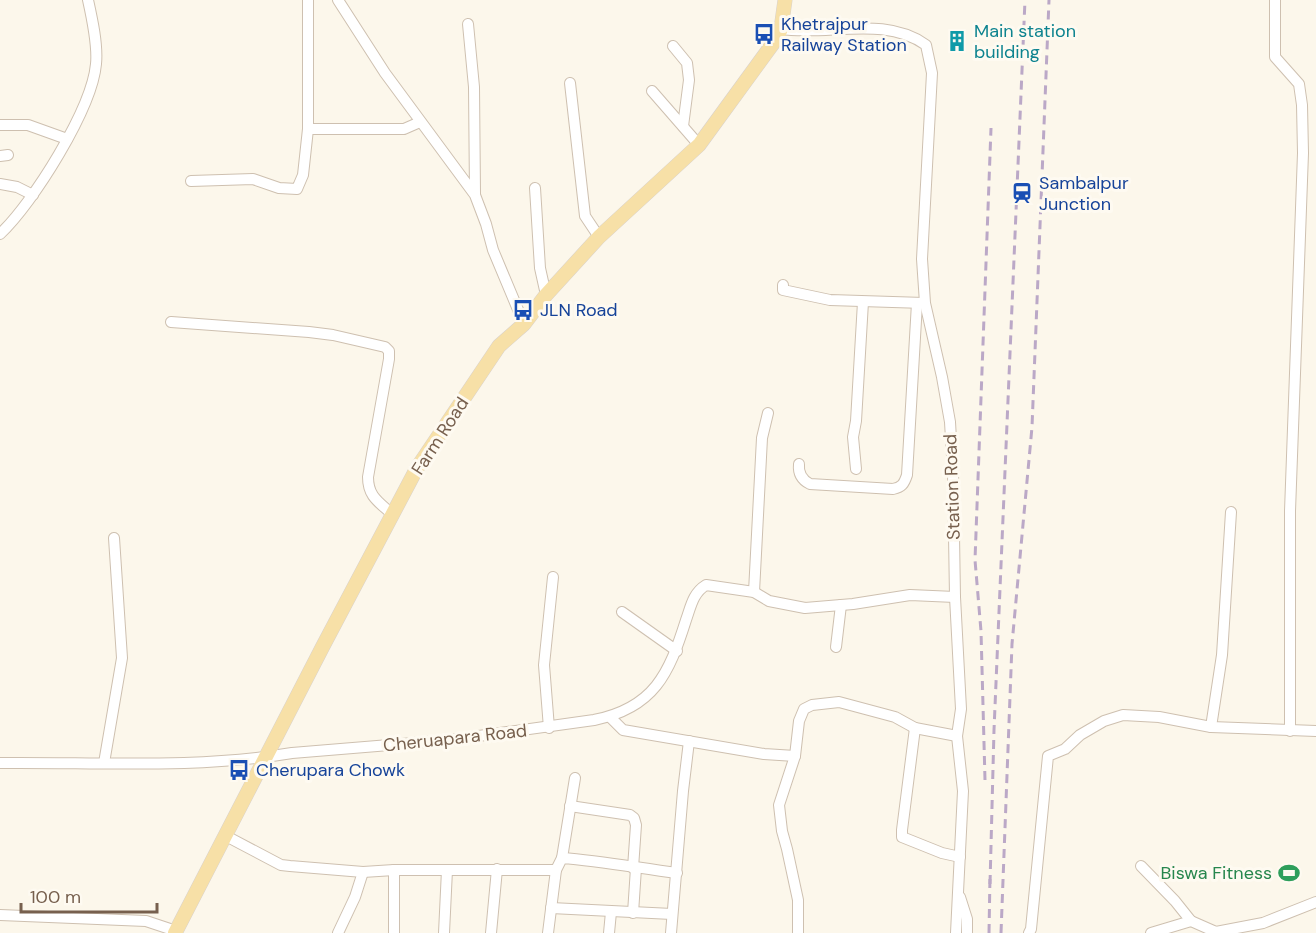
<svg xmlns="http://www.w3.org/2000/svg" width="1316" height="933" font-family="'DM Sans',sans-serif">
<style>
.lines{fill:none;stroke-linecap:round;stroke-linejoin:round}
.minor-casing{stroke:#cec0b0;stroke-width:12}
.major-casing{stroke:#d9d2cd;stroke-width:15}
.minor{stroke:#fff;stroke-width:10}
.major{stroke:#f7e0a7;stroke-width:14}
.rail{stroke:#bba8c7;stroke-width:3;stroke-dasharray:9 6;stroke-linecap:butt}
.labels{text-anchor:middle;stroke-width:6;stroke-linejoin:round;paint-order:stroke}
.transit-label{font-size:18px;fill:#164399;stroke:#fefaf1;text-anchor:start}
.culture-label{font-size:18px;fill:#0d838f;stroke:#fefaf1;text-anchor:start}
.street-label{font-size:18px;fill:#77604e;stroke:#fefaf1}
.leisure-label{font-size:18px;fill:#27864d;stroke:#fefaf1;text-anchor:end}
</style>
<rect width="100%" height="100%" fill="#fcf7eb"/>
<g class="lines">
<defs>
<g id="minor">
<path d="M308,0V129H404L420,122"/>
<path d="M338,0L385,73L475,195L486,224L493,250L524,324"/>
<path d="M1275,0V57L1299,84L1302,105L1303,153L1290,511V731"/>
<path d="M468,24L474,87L475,194"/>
<path d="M781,29C828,36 885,15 926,45L932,73L922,259L925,303L942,377L950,422L953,473L955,597L961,709L957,736L963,791L956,933"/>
<path d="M673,46L687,63L689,80L683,126"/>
<path d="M570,83L585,216L599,237"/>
<path d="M652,91L699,145"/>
<path d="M0,125H28L67,139"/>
<path d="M0,156L8,155"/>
<path d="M191,181L253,179L279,188L297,189L303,175L308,129"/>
<path d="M0,184L17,187L33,195"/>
<path d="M535,188L540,268L546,295"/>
<path d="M0,234C33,203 92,109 96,64C98,45 92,18 88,0"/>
<path d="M783,285V290L830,300L924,303"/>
<path d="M171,322L309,332L333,335L385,347L389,351V359L368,477C368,497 379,502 393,515"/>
<path d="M799,464C798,474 802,480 810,484L893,489C902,487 904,484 907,475L917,303"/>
<path d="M856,469L853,437L856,421L863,302"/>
<path d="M754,592L762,438L768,413"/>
<path d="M622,612L677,651"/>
<path d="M836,647L841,605"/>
<path d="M610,717L623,730L764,754L795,756"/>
<path d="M1211,727L1222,655L1231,512"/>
<path d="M549,728L544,665L553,577"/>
<path d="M915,728L902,830V837L942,853L960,857"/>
<path d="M0,763C97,762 196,769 292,753L450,740L594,720C654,708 669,674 686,620C691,606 693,593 706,585L754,592L769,601L805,608L853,604L910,595L955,597"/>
<path d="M104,763L122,658L114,538"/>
<path d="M570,806L630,815L634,818L636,825L633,868"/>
<path d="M226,836L281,865L290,866L363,872L394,870H556"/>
<path d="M562,858L575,778"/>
<path d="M1141,866L1175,901L1191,921L1216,932L1263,923L1316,902"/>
<path d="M394,870V933"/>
<path d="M960,897L967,919V933"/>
<path d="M551,908L672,914"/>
<path d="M633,913L636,868"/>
<path d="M0,915L146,921L176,931"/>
<path d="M338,933L355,897L363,872"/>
<path d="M444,933L447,870"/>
<path d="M491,933L497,869"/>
<path d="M548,933L556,870L562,858C601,861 638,868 677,873"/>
<path d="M609,933L611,912"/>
<path d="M671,933L683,791L689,741"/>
<path d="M798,933V900L787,849L782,831L779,805L795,756L799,721L804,709L812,705L839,702L895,717L915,728L957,736"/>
<path d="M1029,933L1031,929L1048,756L1065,749L1080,735L1104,721L1123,715L1159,717L1211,727L1316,731"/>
<path d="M1151,933L1191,921"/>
</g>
<path id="major" d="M175,933L323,646L417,468L499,346L524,324L546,295L599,237L699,145L777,38L781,29L785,0"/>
</defs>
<use href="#minor" class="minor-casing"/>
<use href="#major" class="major-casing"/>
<use href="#minor" class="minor"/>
<use href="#major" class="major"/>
<g class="rail">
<path d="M985,780L981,631L975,560L991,128"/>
<path d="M990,884L994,730L1025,0"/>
<path d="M989,933L990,876"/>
<path d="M1001,933L1012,644L1032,427L1049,0"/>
</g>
</g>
<defs>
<symbol id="bus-bare" viewBox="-9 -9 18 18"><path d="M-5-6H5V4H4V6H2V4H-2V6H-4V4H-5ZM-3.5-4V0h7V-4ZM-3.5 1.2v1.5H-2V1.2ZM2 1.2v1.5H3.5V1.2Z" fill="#1a4fb4" stroke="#fefaf1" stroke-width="2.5" paint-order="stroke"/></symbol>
<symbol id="building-bare" viewBox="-9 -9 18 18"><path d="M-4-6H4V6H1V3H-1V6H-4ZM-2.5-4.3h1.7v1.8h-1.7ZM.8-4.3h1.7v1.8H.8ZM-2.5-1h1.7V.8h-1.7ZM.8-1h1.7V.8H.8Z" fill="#0f9aa8" stroke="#fefaf1" stroke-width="2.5" paint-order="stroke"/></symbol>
<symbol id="station-bare" viewBox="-9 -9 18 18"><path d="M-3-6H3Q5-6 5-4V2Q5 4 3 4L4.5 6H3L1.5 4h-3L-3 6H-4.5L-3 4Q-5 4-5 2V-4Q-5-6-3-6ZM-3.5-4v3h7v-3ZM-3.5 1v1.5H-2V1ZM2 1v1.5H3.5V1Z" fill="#1a4fb4" stroke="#fefaf1" stroke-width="2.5" paint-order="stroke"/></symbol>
<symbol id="stadium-bare" viewBox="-9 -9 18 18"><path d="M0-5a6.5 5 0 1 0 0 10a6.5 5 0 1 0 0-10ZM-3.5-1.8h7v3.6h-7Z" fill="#2e9e5b" stroke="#fefaf1" stroke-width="2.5" paint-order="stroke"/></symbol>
</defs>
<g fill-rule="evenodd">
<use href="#bus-bare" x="749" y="19" width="30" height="30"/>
<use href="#building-bare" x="942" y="26" width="30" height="30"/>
<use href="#station-bare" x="1007" y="178" width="30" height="30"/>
<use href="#bus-bare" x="508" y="295" width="30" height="30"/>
<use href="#bus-bare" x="224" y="755" width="30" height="30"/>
<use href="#stadium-bare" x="1274" y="858" width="30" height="30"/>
</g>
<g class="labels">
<g class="transit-label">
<text x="781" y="30">Khetrajpur<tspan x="781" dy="21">Railway Station</tspan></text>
<text x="1039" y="189">Sambalpur<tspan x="1039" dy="21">Junction</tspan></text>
<text x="540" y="316">JLN Road</text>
<text x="256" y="776">Cherupara Chowk</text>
</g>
<g class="culture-label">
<text x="974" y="37">Main station<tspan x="974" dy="21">building</tspan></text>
</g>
<g class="street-label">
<text transform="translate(440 436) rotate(-57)" y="6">Farm Road</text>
<text transform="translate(952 487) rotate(-92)" y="6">Station Road</text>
<text transform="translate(455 738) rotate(-6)" y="6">Cheruapara Road</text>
</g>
<g class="leisure-label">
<text x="1272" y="879">Biswa Fitness</text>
</g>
</g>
<path d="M21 903v9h136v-9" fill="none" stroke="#77604e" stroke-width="3"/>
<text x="30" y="903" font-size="18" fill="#77604e" stroke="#fefaf1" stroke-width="4.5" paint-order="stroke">100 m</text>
</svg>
